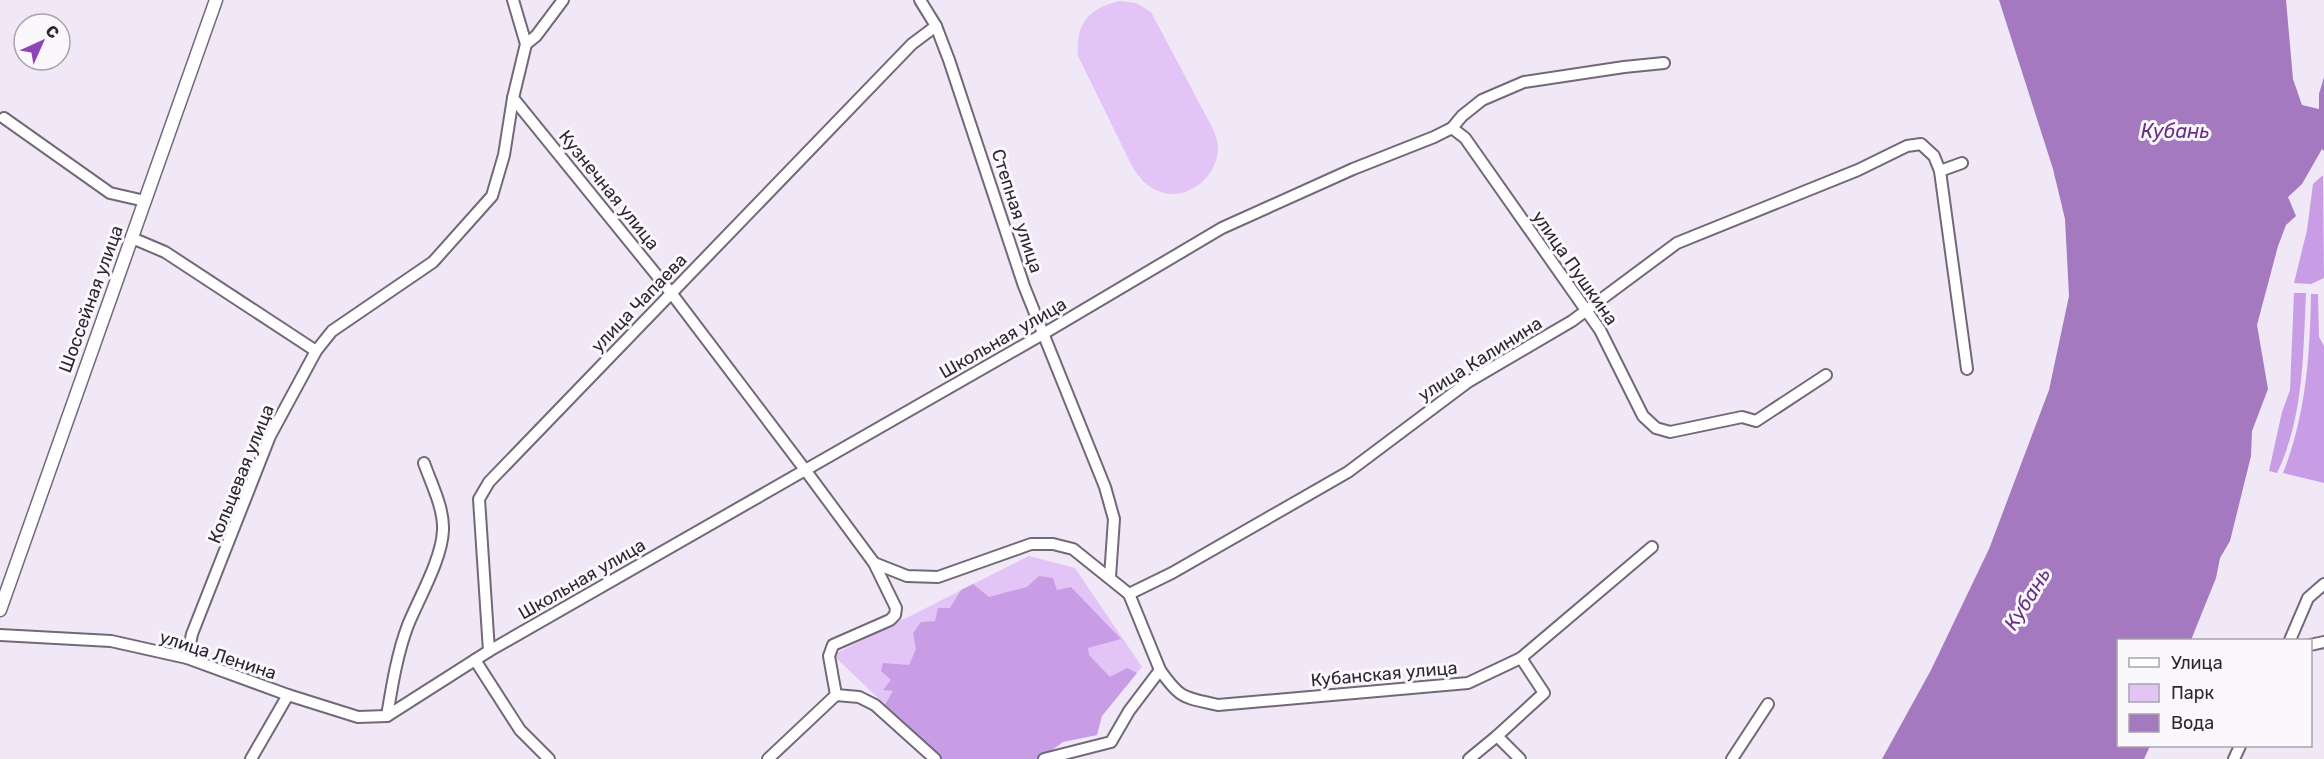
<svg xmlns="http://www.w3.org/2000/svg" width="2324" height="759" font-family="Rubik,sans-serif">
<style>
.green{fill:#e3c4f7}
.forest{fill:#c99de5}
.water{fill:#a579bf}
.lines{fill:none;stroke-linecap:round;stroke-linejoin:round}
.minor-casing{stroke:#726978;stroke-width:14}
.tertiary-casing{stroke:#726978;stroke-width:15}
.minor{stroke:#fff;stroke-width:10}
.tertiary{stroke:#fff;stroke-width:12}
.labels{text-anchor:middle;stroke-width:6;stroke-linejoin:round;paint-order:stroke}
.street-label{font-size:18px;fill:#2b282e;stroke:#faf7fd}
.water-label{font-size:20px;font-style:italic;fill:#673084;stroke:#faf7fd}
</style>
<rect width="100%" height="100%" fill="#f0e7f7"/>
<g class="green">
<path d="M1119,1L1136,3L1151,12L1213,129C1215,135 1218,141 1218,147C1218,178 1185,204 1156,190C1145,185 1140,178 1133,168L1078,56C1076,23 1088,9 1119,1Z"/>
<path d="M1029,556L1075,568L1142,667L1102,708L1095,736L1069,737L942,759L833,655Z"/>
</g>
<g class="forest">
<path d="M2323,175L2324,278L2311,284L2294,283L2307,230L2313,184Z"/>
<path d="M2294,293H2306C2303,354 2304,417 2277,473L2269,471L2282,412L2290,390Z"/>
<path d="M2311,294H2318L2319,337L2324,346V483L2283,473C2306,415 2310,355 2311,294Z"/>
<path d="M1039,576L1053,578L1057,590L1071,587L1121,639L1088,648L1089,655L1110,677L1127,668L1137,673L1102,716L1097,735L1063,742L1040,759H939L883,708L893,691L883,690L891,680L881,671L883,663L909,665L916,649L913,633L921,622L935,621L938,608H950L961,590L973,584L989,597L1027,587Z"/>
</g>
<path class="water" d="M1999,0H2286L2293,79L2302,105L2319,109V94L2324,77V151L2322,149L2302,184L2288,197L2296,216L2286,225L2278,246L2257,325L2268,389L2252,431L2251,456L2230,541L2220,558L2216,578L2191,640H2118V746H2150L2144,759H1882L1931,670L1989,549L2049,390L2069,296L2065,219L2053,169Z"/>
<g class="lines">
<defs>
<g id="minor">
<path d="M513,0L526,44L513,98L672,294L806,471L874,563L896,608L895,615L890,620L833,645L829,656L836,695"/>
<path d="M920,0L936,26L949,60L1024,286L1105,487L1114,519L1110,577"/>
<path d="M526,44L536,36L563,0"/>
<path d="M4,118L110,193L145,201"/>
<path d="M1452,128L1465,138L1600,330L1643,416L1656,428L1670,432L1742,417L1756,421L1826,375"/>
<path d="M1940,171L1967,369"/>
<path d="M132,238L165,252L316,351"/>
<path d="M874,563L907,576L938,577L1031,544H1053L1073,549L1129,594L1160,670L1129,711L1111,742L1044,759"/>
<path d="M1129,594L1172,573L1348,472L1468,382L1572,321L1677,243L1858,170L1907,146L1921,144L1934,156L1940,171L1962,163"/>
<path d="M0,635L111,641L187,658L288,695L358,717L387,716L489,651L1043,334L1222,228L1353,169L1434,137L1452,128L1462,116L1482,100L1524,82L1624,67L1664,63"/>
<path d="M2290,640L2308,598L2324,584"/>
<path d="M2310,645L2324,642"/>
<path d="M489,651L479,499L489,482L912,44L936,26"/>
<path d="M187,658L192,634L270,436L316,351L332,331L433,262L492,196L504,155L513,98"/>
<path d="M475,660L520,730L549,759"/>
<path d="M1160,670C1181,700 1184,697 1218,705L1468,683L1521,658L1652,547"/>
<path d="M836,695L859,697L875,705L935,759"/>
<path d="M387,716C392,686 397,654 408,625C419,598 442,559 443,530C444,508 431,483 424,463"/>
<path d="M1497,736L1520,759"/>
<path d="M251,759L288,695"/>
<path d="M768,759L836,695"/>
<path d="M1469,759L1497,736L1544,693L1521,658"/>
<path d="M1732,759L1768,704"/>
<path d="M2234,759L2240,746"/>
</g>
<path id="tertiary" d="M0,610L216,0"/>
</defs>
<use href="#minor" class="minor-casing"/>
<use href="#tertiary" class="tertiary-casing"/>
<use href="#minor" class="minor"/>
<use href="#tertiary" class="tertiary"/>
</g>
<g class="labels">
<g class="street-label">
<text transform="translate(609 190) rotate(51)" y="6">Кузнечная улица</text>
<text transform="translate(1017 211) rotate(72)" y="6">Степная улица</text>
<text transform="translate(1575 268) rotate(55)" y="6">улица Пушкина</text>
<text transform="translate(91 299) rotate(-70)" y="6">Шоссейная улица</text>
<text transform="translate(639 303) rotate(-46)" y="6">улица Чапаева</text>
<text transform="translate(1003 338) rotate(-30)" y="6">Школьная улица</text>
<text transform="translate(1480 359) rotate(-32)" y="6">улица Калинина</text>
<text transform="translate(241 474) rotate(-68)" y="6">Кольцевая улица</text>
<text transform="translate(582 579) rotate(-30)" y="6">Школьная улица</text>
<text transform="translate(218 655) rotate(18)" y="6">улица Ленина</text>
<text transform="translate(1384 674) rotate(-5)" y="6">Кубанская улица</text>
</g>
<g class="water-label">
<text x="2175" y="138">Кубань</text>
<text transform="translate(2027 599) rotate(-58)" y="7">Кубань</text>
</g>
</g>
<rect x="2117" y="639" width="195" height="108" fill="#faf7fd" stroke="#a7a4aa" stroke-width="1.5"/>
<rect x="2129" y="658" width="30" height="9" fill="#ffffff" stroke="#a7a4aa" stroke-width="1.5"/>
<text x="2171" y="669" font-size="18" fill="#2b282e">Улица</text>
<rect x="2129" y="684" width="30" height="18" fill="#e3c4f7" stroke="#a7a4aa" stroke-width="1.5"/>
<text x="2171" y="699" font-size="18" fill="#2b282e">Парк</text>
<rect x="2129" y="714" width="30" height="18" fill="#a579bf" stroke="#a7a4aa" stroke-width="1.5"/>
<text x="2171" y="729" font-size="18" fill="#2b282e">Вода</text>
<g transform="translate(42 42) rotate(45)"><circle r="28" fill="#faf7fd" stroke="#a7a4aa" stroke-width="1.5"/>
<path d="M0-4.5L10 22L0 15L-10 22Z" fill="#8f44b6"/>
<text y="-9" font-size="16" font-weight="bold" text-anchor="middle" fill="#2b282e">С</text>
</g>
</svg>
